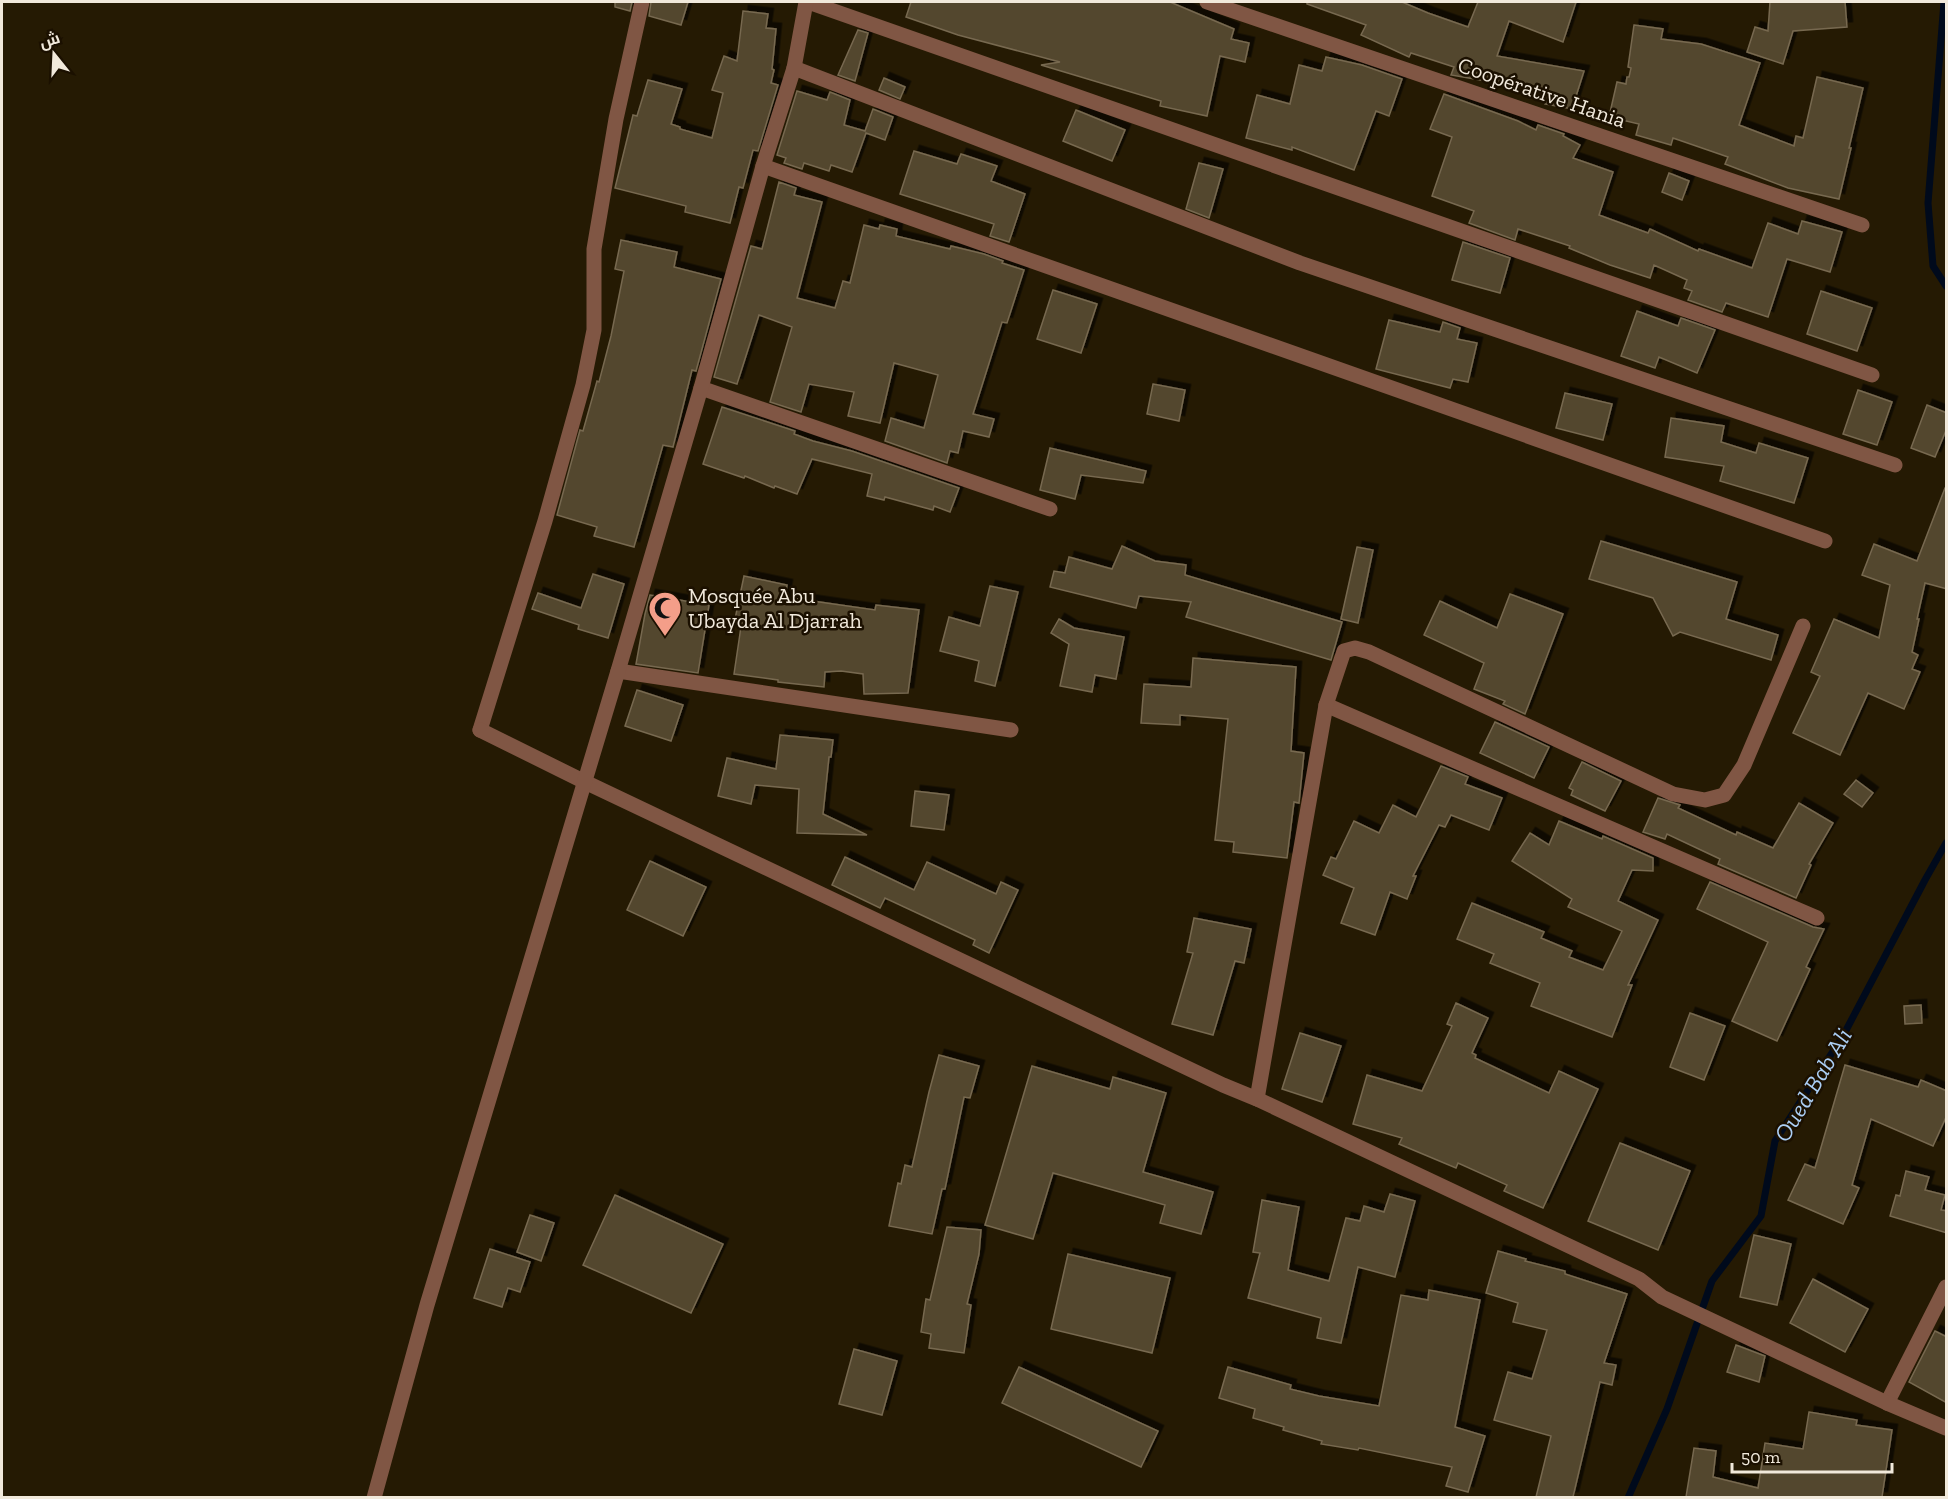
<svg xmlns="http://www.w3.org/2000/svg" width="1948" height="1499" font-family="'Zilla Slab',Cairo,serif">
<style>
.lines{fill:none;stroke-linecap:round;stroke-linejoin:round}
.stream{stroke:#000a1c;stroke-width:7}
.building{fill:#53462e;stroke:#776950;stroke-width:1.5;filter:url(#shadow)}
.minor{stroke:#805644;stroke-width:15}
.tertiary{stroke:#805644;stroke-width:15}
.labels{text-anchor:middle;stroke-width:5;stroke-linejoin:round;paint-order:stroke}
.street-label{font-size:22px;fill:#f1e9db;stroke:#1b1000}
.poi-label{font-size:22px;fill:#f1e9db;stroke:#1b1000;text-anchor:start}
.water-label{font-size:24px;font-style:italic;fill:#accff5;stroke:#1b1000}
</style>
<defs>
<filter id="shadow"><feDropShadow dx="5.5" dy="-5.5" stdDeviation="0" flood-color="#0009"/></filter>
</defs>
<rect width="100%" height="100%" fill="#251a03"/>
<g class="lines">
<g class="stream">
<path d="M1944,2L1928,203L1933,266L1946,286"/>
<path d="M1628,1498L1667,1409L1712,1281L1761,1216L1775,1141L1843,1036L1925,880L1946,843"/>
</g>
</g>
<g class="building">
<path d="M615,2H632L630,11L615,7Z"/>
<path d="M651,2H688L681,25L649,16Z"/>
<path d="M911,2H1170L1234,29L1231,39L1249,43L1245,62L1220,56L1207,116L1160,106L1161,101L1041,65L1060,62L958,35L906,17Z"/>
<path d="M1307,2H1402L1428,13L1468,27L1478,2H1576L1563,42L1509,21L1497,56L1584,71L1572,109L1545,104L1549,92L1451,75L1454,67L1411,53L1409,57L1361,35L1366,25L1307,4Z"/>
<path d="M1770,2H1845L1847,27L1793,31L1783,64L1747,52L1755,27L1768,31Z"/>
<path d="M743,11L768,14L766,28L776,29L772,69L774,70L771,83L778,85L758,151L753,150L743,188L739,187L730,223L685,212L686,206L615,188L633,115L637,116L648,80L682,89L671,124L680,127V129L712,138L723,93L712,90L724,56L737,61Z"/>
<path d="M1634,25L1663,29L1661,39L1701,44L1760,63L1739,125L1794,146L1796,136L1803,138L1817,77L1863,88L1849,148H1851L1839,199L1788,188L1725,164L1728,157L1673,138L1671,145L1636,135L1639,124L1609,117L1617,82L1626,84L1627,77H1629L1631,68L1628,67Z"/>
<path d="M858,30L868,33L855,81L838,75Z"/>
<path d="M1326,57L1362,65L1402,79L1389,116L1376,111L1354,170L1292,147V150L1246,138L1257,95L1290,104L1299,65L1322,71Z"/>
<path d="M884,78L905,87L900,99L879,90Z"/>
<path d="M797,91L827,100L830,92L850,100L844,125L865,131L873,109L893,117L885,140L866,133L852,172L831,165L829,171L804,163L802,169L784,163L786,158L777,155Z"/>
<path d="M1444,94L1518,121L1536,130L1538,125L1564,134L1563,136L1580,145L1573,158L1613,172L1599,215L1648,233L1650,229L1698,251L1699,249L1752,268L1768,223L1798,234L1802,221L1842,232L1830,272L1787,259L1768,317L1726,303L1722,312L1688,300L1692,291L1684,288L1687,280L1654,265L1650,278L1610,265L1569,248L1570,246L1518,229L1515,240L1469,223L1474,211L1432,196L1452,137L1430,129Z"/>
<path d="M1076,110L1125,130L1112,161L1063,141Z"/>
<path d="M914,151L957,164L961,154L997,166L991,181L1025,194L1009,242L990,236L994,224L900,194Z"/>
<path d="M1199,163L1223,169L1209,218L1186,209Z"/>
<path d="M1669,173L1689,181L1682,200L1662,192Z"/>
<path d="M779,182L796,188L794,195L822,202L797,298L835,308L843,281L850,283L864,225L879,229L880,225L897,229L896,236L950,249L951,246L984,254L1003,261L1002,263L1024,270L1007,323L1002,322L973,414L994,419L989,437L963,431L958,453L950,451L947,463L885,441L891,418L924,428L938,375L894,363L880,423L848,416L854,392L809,384L801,412L770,402L792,327L759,315L737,384L714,377L751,246L762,249Z"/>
<path d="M621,240L677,252L674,267L721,279L696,371L692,370L673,447L663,445L634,547L594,536L597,527L557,515L580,430L583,431L597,381L599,382L611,336L624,271L615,269Z"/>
<path d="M1463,242L1510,258L1500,293L1452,280Z"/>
<path d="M1053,290L1097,304L1081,353L1037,339Z"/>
<path d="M1821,291L1872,308L1857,351L1807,334Z"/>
<path d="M1637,311L1678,326L1681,318L1715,330L1697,373L1659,357L1655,368L1621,356Z"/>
<path d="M1389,320L1440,332L1443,322L1460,328L1457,339L1477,343L1468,382L1453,379L1450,388L1376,369Z"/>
<path d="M1153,384L1185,390L1179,421L1147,414Z"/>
<path d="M1858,390L1892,402L1877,445L1843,434Z"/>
<path d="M1565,393L1612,404L1603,440L1556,428Z"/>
<path d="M1927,405L1947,413V428L1935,457L1911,448Z"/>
<path d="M722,407L795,431L794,434L813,441L852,451L959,488L950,512L934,506L933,510L885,497L884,500L867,496L872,474L812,459L797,494L775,486L774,488L745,476L744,478L703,464Z"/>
<path d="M1671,418L1724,426L1721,442L1756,453L1759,443L1808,458L1794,503L1720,481L1724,466L1665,457Z"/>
<path d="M1050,448L1146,471L1143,483L1081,475L1075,499L1040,490Z"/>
<path d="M1945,488H1947V589L1925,583L1917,619H1919L1912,652L1918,655L1912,669L1920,672L1904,709L1868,693L1840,755L1793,733L1820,676L1811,672L1834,619L1879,638L1890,585L1862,575L1874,544L1917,561Z"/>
<path d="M1601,541L1737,582L1726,619L1778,635L1771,660L1680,632L1673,636L1653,598L1589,579Z"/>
<path d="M1122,546L1155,561L1186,565L1185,575L1342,622L1331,660L1186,617L1191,602L1139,596L1136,608L1050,587L1054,571L1065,573L1069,557L1112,569Z"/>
<path d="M1357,547L1373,550L1358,623L1341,619Z"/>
<path d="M593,574L624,584L608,638L578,629L579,625L532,609L538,593L581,608Z"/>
<path d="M744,576L787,585L785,597L875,610L876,605L919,610L908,693L864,694L863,674L841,671L825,672L824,687L778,682V680L734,674L742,620L735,619Z"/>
<path d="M990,586L1018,592L995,686L975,681L979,661L940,651L949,617L980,626Z"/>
<path d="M1510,594L1563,614L1525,714L1503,704L1505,701L1474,689L1484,663L1424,635L1440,601L1497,628Z"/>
<path d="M650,595L709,605L698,673L636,664L645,614Z"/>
<path d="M1059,619L1074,628L1124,637L1116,679L1095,675L1092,692L1060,686L1069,644L1051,633Z"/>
<path d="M1193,658L1296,667L1291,751L1304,753L1299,803L1294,802L1287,858L1233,852L1234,842L1215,840L1228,719L1180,715V725L1141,723L1144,684L1191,687Z"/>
<path d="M637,690L683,705L671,741L625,726Z"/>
<path d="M1495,722L1549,747L1534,778L1480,753Z"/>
<path d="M780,735L833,740L831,757H829L823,814L867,835L797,833L799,789L755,785L751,804L718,796L727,758L776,769Z"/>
<path d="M1582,762L1621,781L1605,811L1571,795L1573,790L1569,788Z"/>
<path d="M1441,766L1468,777L1465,784L1502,798L1489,830L1451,815L1445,827L1439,825L1413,876H1416L1407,899L1390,892L1375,935L1341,923L1354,888L1323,875L1331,857L1336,859L1354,821L1379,833L1393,805L1416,817Z"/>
<path d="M1856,780L1873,793L1862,807L1844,794Z"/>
<path d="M915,791L949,795L944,830L911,826Z"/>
<path d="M1658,798L1680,805L1678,808L1736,835L1737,832L1773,848L1799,803L1833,823L1809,864L1811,865L1796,898L1718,864L1720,859L1667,834L1665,839L1643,832Z"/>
<path d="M1559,821L1602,839L1603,836L1653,858V871L1632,870L1618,901L1658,920L1628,985H1632L1612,1037L1531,1006L1540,983L1490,963L1494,954L1457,939L1472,903L1544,932L1541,938L1572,951L1569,957L1603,970L1622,931L1568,907L1572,899L1512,861L1530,833L1549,845Z"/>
<path d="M845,857L914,890L927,862L996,894L1001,882L1018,890L989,953L973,945L975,940L885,898L880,908L832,885Z"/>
<path d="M650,861L706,887L683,936L627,910Z"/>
<path d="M1710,882L1813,927L1824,929L1806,967L1810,969L1777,1041L1732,1021L1768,942L1697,909Z"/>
<path d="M1194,918L1251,929L1244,963L1235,961L1213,1035L1172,1024L1193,953L1187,952Z"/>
<path d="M1456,1003L1488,1018L1472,1053L1476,1055L1475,1058L1549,1093L1559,1071L1598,1089L1543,1208L1504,1191L1507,1185L1458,1163L1456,1168L1399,1144L1402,1138L1353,1124L1367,1075L1422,1091L1452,1026L1447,1024Z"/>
<path d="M1921,1005L1922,1023L1905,1024L1904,1006Z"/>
<path d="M1690,1013L1725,1026L1704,1080L1670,1067Z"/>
<path d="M1300,1033L1341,1046L1322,1102L1282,1089Z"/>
<path d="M939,1055L979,1066L970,1098L964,1097L945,1189H942L932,1234L889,1226L898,1183L901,1184L905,1165L912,1167L929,1092Z"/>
<path d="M1845,1065L1918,1087L1921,1080L1947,1091V1115L1933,1146L1871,1119L1852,1185L1859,1188L1843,1224L1788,1200L1805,1164L1815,1168Z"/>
<path d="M1032,1066L1110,1089L1113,1077L1166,1093L1143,1172L1213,1192L1201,1234L1160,1223L1165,1205L1053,1173L1033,1239L985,1225Z"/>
<path d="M1620,1143L1690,1171L1658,1250L1588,1221Z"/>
<path d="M1906,1171L1929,1177L1925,1190L1945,1195L1941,1210L1947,1211V1233L1890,1216L1896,1195L1900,1196Z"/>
<path d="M1390,1194L1415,1201L1395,1277L1358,1267L1341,1343L1317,1338L1321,1318L1248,1298L1260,1253L1253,1252L1262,1200L1299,1207L1288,1270L1329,1281L1346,1218L1360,1221L1364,1206L1384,1212Z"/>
<path d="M615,1195L723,1244L691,1313L583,1265Z"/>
<path d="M530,1215L554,1223L541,1261L517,1252Z"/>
<path d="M947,1227L981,1230L979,1254L967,1304L971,1305L964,1353L929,1348L931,1334L921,1332L926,1299L930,1300Z"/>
<path d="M1754,1235L1791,1244L1777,1305L1740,1297Z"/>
<path d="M490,1249L530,1262L520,1292L508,1288L502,1307L474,1298Z"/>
<path d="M1498,1251L1526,1259L1525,1261L1565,1271V1274L1627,1294L1604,1363L1616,1365L1612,1385L1600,1382L1573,1497H1536L1551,1436L1494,1420L1508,1372L1532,1379L1547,1330L1513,1322L1518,1303L1486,1293Z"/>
<path d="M1068,1254L1170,1278L1152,1353L1051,1329Z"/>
<path d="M1813,1279L1868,1309L1845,1352L1790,1323Z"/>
<path d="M1429,1290L1480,1300L1455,1427L1485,1436L1468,1492L1446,1486L1452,1467L1359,1448L1358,1450L1321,1444L1322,1441L1283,1430L1284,1427L1253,1418L1255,1409L1219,1398L1228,1367L1291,1385L1290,1389L1319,1396L1379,1406L1401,1295L1428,1300Z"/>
<path d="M1935,1331L1947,1337V1403L1909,1382Z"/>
<path d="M1736,1345L1765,1356L1759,1382L1727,1372Z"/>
<path d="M854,1349L897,1361L882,1415L839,1404Z"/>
<path d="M1019,1367L1158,1431L1141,1467L1002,1403Z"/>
<path d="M1809,1412L1857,1420L1856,1425L1892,1430L1882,1497H1686L1694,1448L1716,1451L1713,1477L1758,1488L1765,1443L1803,1449Z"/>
</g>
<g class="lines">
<g class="minor">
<path d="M808,2L1872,375"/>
<path d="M1207,2L1862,225"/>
<path d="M794,68L1300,263L1895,465"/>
<path d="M763,166L1825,541"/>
<path d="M701,388L1050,509"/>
<path d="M618,671L1011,730"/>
<path d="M1326,705L1817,918"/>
<path d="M480,730L545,521L583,385L594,330V249L616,119L642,2"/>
<path d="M1257,1099L1326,705L1344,651L1355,648L1369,652L1673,794L1705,800L1724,795L1744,765L1803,626"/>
<path d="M1887,1403L1946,1287"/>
</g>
<g class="tertiary">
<path d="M480,730L585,782L1223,1085L1257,1099L1639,1279L1662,1297L1887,1403L1946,1428"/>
<path d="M374,1498L427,1305L618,671L701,388L763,166L794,68L806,2"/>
</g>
</g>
<defs>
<symbol id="mosque-pin" viewBox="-11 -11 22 30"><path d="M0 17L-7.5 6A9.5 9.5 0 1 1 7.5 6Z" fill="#f49e89" stroke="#1b1000"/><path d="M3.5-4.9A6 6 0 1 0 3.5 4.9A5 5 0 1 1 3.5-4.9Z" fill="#111"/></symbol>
</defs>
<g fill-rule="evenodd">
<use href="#mosque-pin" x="646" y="589" width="38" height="52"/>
</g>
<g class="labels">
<g class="street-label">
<text transform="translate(1542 92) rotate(19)" y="8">Coopérative Hania</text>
</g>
<g class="poi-label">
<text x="688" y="603">Mosquée Abu<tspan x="688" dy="25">Ubayda Al Djarrah</tspan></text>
</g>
<g class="water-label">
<text transform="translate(1813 1085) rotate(-59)" y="8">Oued Bab Ali</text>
</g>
</g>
<rect width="1948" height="1499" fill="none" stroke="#f1e9db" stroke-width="6"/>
<g transform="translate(54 54) rotate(342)" stroke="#1b1000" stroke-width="4.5" paint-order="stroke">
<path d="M0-4.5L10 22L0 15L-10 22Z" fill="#f1e9db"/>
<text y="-9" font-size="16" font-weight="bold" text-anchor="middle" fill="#f1e9db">ش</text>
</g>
<path d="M1732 1463v9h160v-9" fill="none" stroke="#f1e9db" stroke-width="3"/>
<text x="1741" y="1463" font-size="18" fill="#f1e9db" stroke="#1b1000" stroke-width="4.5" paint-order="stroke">50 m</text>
</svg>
